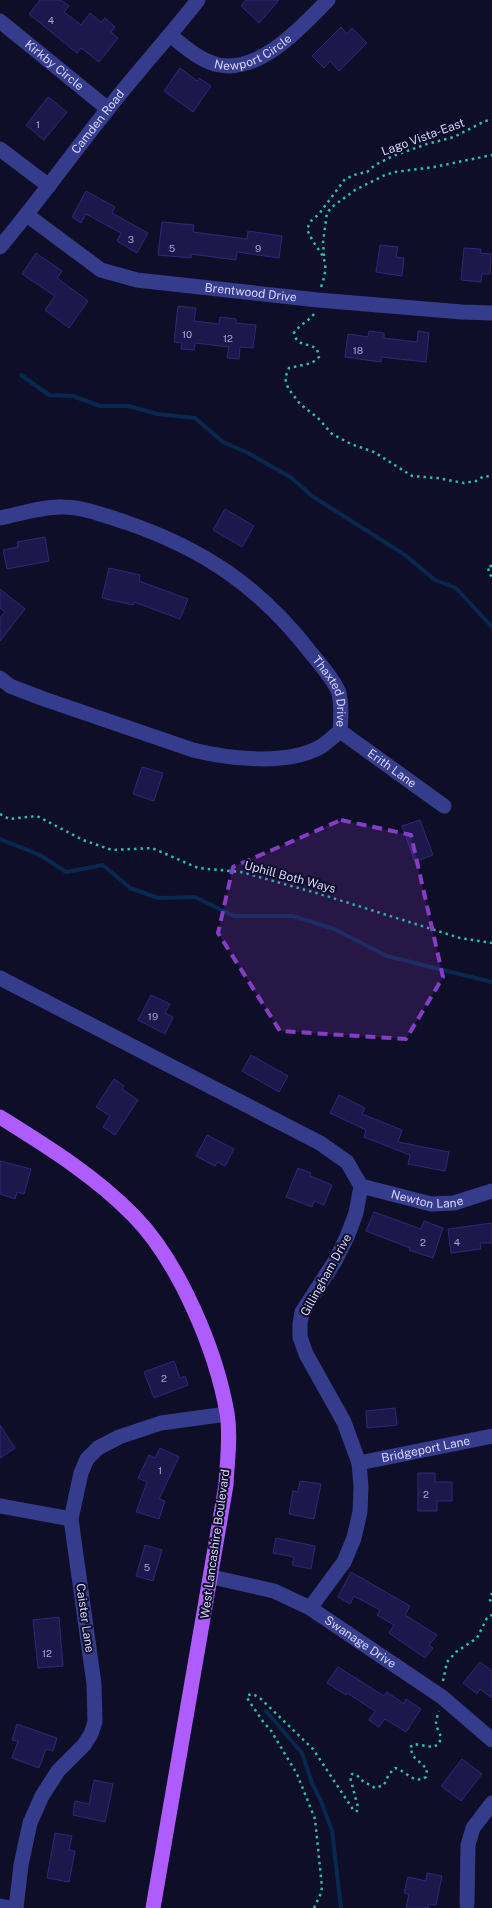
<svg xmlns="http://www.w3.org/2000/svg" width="492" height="1908" font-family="'Public Sans',sans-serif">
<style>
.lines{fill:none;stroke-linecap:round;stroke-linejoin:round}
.stream{stroke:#08294d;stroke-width:4}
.building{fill:#1c184b;stroke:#2f2879}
.path{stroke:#26c3a6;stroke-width:2.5;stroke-dasharray:2.5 4;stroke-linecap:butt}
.minor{stroke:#353c8b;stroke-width:15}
.major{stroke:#af5cff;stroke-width:15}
.marked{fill:#843dc5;fill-opacity:0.2;stroke:#843dc5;stroke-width:4;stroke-dasharray:10 6;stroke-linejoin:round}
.labels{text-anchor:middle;stroke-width:4;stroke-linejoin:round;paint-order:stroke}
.number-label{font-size:10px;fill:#a7a6d2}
.street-label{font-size:12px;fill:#d5d5ff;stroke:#0f0e28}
</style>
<rect width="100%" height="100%" fill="#0f0e28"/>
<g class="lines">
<g class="stream">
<path d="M21,375L49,395L73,396L100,406H128L158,414L195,418L223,442L248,453L292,478L312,496L405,555L435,580L456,588L492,627"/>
<path d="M0,839L40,855L66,872L103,865L130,888L158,898L195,897L234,916H293L334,929L387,956L492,982"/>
<path d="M266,1711L302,1753L312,1783L321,1801L332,1831L341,1908"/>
</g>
</g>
<g class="building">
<path d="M40,0H61L69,6L64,12L81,25L90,13L101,22L105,18L115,27L111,32L118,38L99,62L81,48L77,53L29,14Z"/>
<path d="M246,0H279L259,23L241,6Z"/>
<path d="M341,27L347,34L352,28L367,43L339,71L330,61L324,68L312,56Z"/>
<path d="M180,68L197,81L199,78L211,86L193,112L164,91Z"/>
<path d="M48,97L67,112L44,140L26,125Z"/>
<path d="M86,191L115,207L112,213L148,233L137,253L117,241L121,233L86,214L81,223L72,217Z"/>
<path d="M162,222L194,225L193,232L247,239L248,231L282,236L279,258L237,252L236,260L191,254V258L158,255Z"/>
<path d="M380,245L398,247L396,257L404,258L402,276L376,272Z"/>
<path d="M464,248L481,249L480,253L491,254L490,274H482L481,282L461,280Z"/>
<path d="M36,253L62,271L57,278L88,301L69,328L45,310L55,296L22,274Z"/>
<path d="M178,306L196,308L194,321L219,324L220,317L236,319V323L256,325L253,348L240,347L239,359L227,358L229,347L195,343L194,350L181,349L182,343L174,342Z"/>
<path d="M369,331L384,333V338L417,342L418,331L429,333L426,362L381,357V362L345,357L348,334L368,337Z"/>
<path d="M225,509L254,526L242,547L213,530Z"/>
<path d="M45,537L49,561L7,569L3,550L18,547L17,542Z"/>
<path d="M109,568L140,575L139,581L188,599L180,619L134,602L133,605L102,598Z"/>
<path d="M0,589L25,609L0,641V618L5,612L0,608Z"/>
<path d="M142,767L163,773L154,801L133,794Z"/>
<path d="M420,820L433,855L415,862L402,826Z"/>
<path d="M151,995L170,1004L165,1013L173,1017L165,1034L138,1020Z"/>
<path d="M251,1055L288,1076L279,1092L242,1071Z"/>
<path d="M114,1079L124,1086L122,1089L138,1100L115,1135L103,1127L110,1116L96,1107Z"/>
<path d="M339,1095L365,1108L362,1114L402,1130L398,1142L449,1152L445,1171L408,1164L410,1155L364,1137L366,1130L330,1113Z"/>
<path d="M207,1135L234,1149L225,1166L217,1162L215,1166L196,1156Z"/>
<path d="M0,1161L31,1169L24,1194L17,1192L15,1199L0,1194Z"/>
<path d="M298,1168L311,1173L310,1176L332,1185L324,1205L314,1201L312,1207L286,1197Z"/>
<path d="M374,1212L421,1229L424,1221L443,1228L433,1258L409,1250L410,1248L366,1231Z"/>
<path d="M492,1223V1243H480L481,1249L451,1253L448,1229Z"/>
<path d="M174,1361L180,1378L185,1376L188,1385L154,1398L144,1372Z"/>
<path d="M395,1408L397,1425L367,1428L366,1411Z"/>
<path d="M0,1425L15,1448L0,1458Z"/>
<path d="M160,1448L179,1457L159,1499L165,1501L159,1519L136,1512L147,1482L138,1478L149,1455L155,1458Z"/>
<path d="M418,1473H435V1482H452V1501H437V1511H418Z"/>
<path d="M300,1481L321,1484L314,1519L289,1514L293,1491L298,1492Z"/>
<path d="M276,1538L315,1546L311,1569L292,1565L294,1557L273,1553Z"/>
<path d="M145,1545L162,1550L153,1581L136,1576Z"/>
<path d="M351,1572L410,1606L405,1615L437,1635L429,1645L433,1648L425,1658L389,1633L394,1625L377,1615L380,1610L354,1596L350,1604L338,1597Z"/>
<path d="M59,1617L63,1666L38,1668L33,1620Z"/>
<path d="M480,1662L492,1671V1698L480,1689L477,1694L463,1683Z"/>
<path d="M338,1667L384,1696L387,1692L404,1704L406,1699L421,1709L406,1732L385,1719L379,1727L369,1720L375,1711L347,1693L346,1695L327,1683Z"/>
<path d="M17,1724L57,1738L53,1751L46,1749L39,1768L12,1758L18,1741L12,1740Z"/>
<path d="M462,1759L482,1774L461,1801L441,1786Z"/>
<path d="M94,1780L113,1784L105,1822L73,1815L75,1801L89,1804Z"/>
<path d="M55,1833L72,1836L69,1850L75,1851L69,1882L47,1878Z"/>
<path d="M427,1873L442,1876L436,1905L429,1904L428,1908H406L409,1894L404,1893L408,1877L426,1881Z"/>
</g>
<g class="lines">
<g class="path">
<path d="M324,256L323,242L327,213L332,207L355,190L385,175L395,172L434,167L492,155"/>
<path d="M321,287C333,254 317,255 307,229L311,221L319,214L345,179L357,174L367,172L375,165L393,156L427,144L454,137L485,121L492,120"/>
<path d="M314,314C308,322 300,324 294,333C297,347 307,342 317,349L319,357L312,363L289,368L285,378L288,388L300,404L318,418L332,434L351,444L374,452L412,476L437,478L464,483L476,481L484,476L492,477"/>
<path d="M492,566H488L489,573L492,577"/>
<path d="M0,814L9,819L37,816L83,840L112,850L152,848L198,868L241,872L320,894L460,938L492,943"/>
<path d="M492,1593L490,1600L492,1602"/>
<path d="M443,1681L447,1662L456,1652L477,1638L487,1618L492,1615"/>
<path d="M314,1908L321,1893L322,1887L315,1819L297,1774L270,1729L264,1723L247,1698L248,1695L253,1694L261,1699L313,1749L354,1811H357L358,1807L350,1777L352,1774L357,1775L361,1780L375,1788L384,1785L389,1774L395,1768C407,1771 413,1785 426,1777L427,1769L413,1756L410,1747L414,1744L433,1747L439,1744L441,1737C436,1724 434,1725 439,1711"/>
</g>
<g class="minor">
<path id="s1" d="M0,21L108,109"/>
<path id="s2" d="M170,35C185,47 200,61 219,65C261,73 302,26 328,0"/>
<path d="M0,149L49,186"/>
<path id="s3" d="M27,215L101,270L137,280L318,300L462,312L492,313"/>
<path id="s4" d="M0,247C38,202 71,155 108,109C137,72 169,37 198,0"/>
<path id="s5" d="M0,518C20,514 43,506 63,507C84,507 106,516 125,522C204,549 260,587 311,653C319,663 335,681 339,693C342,706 341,718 340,731C334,736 328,742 322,746C289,766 229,759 193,750L44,699L10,686L0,678"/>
<path id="s6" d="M340,731L444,806"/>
<path d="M0,978L320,1143L347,1162L361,1186L356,1213L347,1237L335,1261L302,1312L300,1324V1337L306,1354L344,1422L359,1463L361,1487L360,1512L354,1538L344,1562L310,1608"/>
<path id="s7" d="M361,1186L431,1204L454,1203L492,1191"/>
<path id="s8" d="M359,1463L492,1436"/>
<path d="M0,1506L71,1519"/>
<path id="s9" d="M212,1577L274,1591L310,1608L442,1697L492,1740"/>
<path d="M467,1904L468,1845L473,1828L492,1803"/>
<path d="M0,1906L10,1908"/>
<path d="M16,1908L21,1865L30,1823L42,1796L58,1771L84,1745L91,1734L95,1722L94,1684L71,1519L81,1473L87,1459L98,1448L119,1437L161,1423L227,1414"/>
</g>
<path class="major" d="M0,1117C48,1147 95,1176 134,1216C179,1262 216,1350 227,1413C231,1436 227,1461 226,1485L153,1908"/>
</g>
<path class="marked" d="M341,820L411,835L443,977L406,1039L280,1031L218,933L233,867Z"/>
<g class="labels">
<g class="number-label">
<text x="51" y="24">4</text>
<text x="38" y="128">1</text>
<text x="131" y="243">3</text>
<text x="172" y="252">5</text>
<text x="258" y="252">9</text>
<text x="187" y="338">10</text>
<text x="228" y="342">12</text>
<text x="358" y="354">18</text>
<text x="153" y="1020">19</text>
<text x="423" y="1246">2</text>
<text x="457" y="1246">4</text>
<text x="164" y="1382">2</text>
<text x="160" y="1474">1</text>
<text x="426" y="1498">2</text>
<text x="147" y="1571">5</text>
<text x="47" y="1657">12</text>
</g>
<g class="street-label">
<text dy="4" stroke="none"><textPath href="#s2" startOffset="95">Newport Circle</textPath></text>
<text dy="4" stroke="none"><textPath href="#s1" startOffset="70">Kirkby Circle</textPath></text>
<text dy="4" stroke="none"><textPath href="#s4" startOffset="159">Camden Road</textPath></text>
<text transform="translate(423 137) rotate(-20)" y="4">Lago Vista-East</text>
<text dy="4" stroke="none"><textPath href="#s3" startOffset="244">Brentwood Drive</textPath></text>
<text dy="4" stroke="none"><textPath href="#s5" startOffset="404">Thaxted Drive</textPath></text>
<text dy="4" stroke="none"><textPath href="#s6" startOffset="64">Erith Lane</textPath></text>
<text transform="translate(290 877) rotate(15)" y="4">Uphill Both Ways</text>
<text dy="4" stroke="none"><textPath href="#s7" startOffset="68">Newton Lane</textPath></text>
<text transform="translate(326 1275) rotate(-61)" y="4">Gillingham Drive</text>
<text dy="4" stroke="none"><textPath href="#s8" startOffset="68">Bridgeport Lane</textPath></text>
<text transform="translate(215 1544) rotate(-82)" y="4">West Lancashire Boulevard</text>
<text transform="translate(85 1618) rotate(82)" y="4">Caister Lane</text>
<text dy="4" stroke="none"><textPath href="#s9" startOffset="164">Swanage Drive</textPath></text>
</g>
</g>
</svg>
